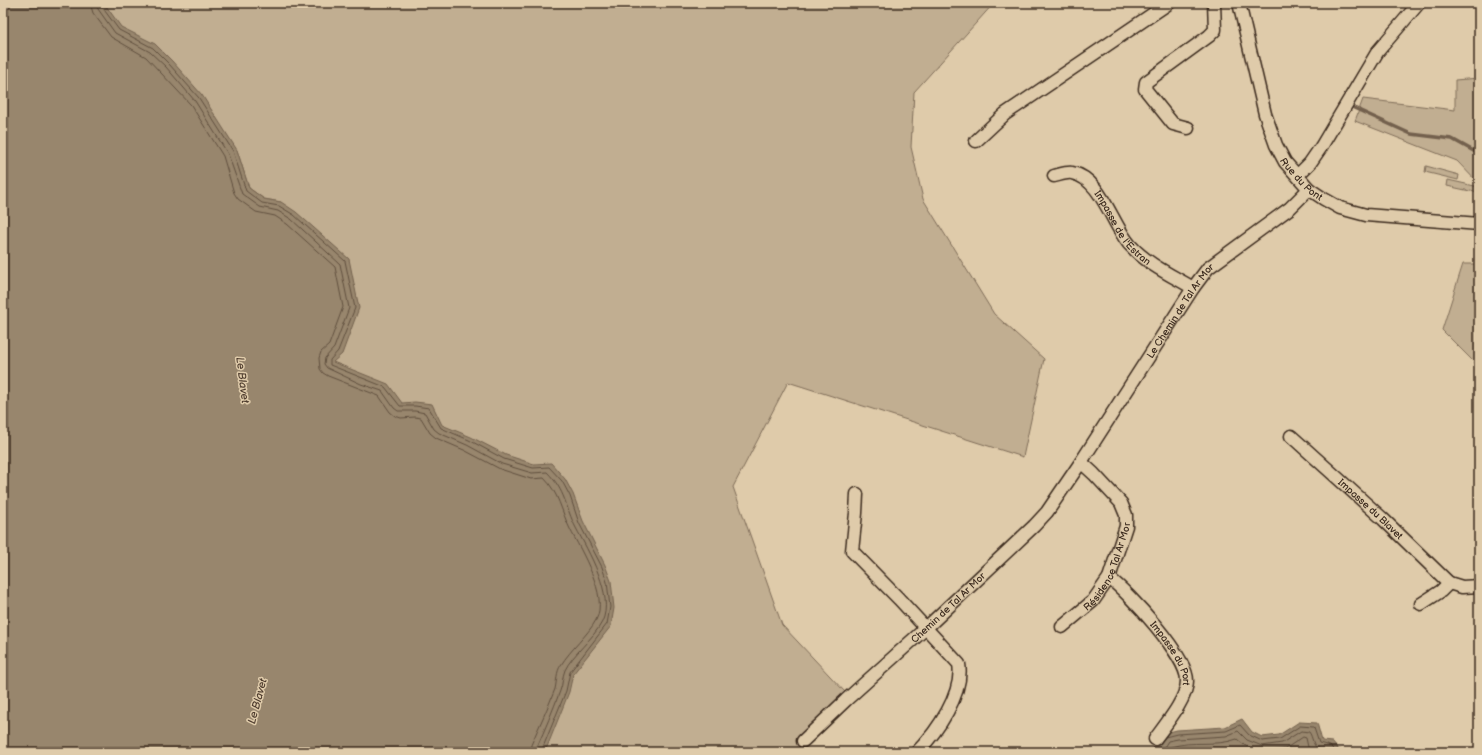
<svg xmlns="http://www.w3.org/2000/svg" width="1482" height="755" font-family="'Balsamiq Sans',sans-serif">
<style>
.green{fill:#c1ae91;stroke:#7e6c58}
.water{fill:#98866d;stroke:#73614d}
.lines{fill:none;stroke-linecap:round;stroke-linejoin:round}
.shore{stroke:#604f3e;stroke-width:1}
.stream{stroke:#73614d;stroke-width:3.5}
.minor-casing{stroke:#3b2a1e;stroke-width:15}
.minor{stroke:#dfcbaa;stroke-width:12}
.labels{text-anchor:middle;stroke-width:3;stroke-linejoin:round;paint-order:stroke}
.street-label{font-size:10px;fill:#3b2a1e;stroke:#dfcbaa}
.water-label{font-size:11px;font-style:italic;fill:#4e3c2e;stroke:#dfcbaa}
</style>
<rect width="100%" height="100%" fill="#dfcbaa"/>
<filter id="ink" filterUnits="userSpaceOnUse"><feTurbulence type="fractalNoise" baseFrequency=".025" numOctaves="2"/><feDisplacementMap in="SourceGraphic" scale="8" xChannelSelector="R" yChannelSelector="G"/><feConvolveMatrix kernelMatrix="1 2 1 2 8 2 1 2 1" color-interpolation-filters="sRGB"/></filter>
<g filter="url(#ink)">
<g class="green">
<path d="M3,3H994L914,92L911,147L923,199L994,314L1044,359L1023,457L788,382L733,487L782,625L845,692L800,752H373L343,398L281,202L264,199L249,188L237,150Z"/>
<path d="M1479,78V184L1457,161L1355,121L1363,99L1455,110V80Z"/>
<path d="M1426,166L1459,175L1458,180L1425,172Z"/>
<path d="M1448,180L1479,187V193L1447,186Z"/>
<path d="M1463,264H1479V367L1442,330Z"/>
</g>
<g class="water">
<path d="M3,3H104L121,27L155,44L172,61L202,95L237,150L249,188L264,199L281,202L296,212L349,259L359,308L342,354L333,362L388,384L402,403L415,402L432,404L442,425L471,437L506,455L534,464L551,463L565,479L573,494L583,521L605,565L611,581L614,608L611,626L573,674L569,692L545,752H3Z"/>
<path d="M1242,719L1252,732L1262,737L1279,735L1299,722L1317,723L1322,741L1332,742L1338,749L1346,752H1148L1153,747L1161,734L1177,730L1225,727Z"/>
</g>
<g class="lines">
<g class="shore">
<path d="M90,3L93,13L111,37L146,57L191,105L223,156L234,193L238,199L256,212L275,216L287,224L335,267L343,307L329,345L321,352L319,358L320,369L323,373L328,376L379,396L390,412L395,416L401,418L415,417L421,418L430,433L436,438L464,450L500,469L531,479L544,478C559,493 561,511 570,529C581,551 609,596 596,620C588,635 570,650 561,665C556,672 557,681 555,689C548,708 539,726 531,745L530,752"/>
<path d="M96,3L98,9L115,33L150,52L166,67L195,101L228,154L242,194L260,207L278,211L291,219L340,264L349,308L334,348L325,358L324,364L327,368L361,384L382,391L394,408L398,411H415L425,413L434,429L439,433L467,445L502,464L532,473L547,472C566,491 565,507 576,528C588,551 615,596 602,622C594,638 572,655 565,670C562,677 563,684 560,691C553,710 545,729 537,747L536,752"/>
<path d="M101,3L102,7L119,30L153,48L169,64L199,98L233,151L246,191L262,203L279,206L294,215L345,261L355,308L338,351L330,360V365L385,387L400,406H415L429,408L441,428L469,440L504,459L533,468L549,467L562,481L570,496L579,523L602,567L607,582L610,607L607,624L570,672L566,691L541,752"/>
<path d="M1165,737L1177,734L1226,731L1240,725L1249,735L1262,741L1280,739L1300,726L1313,727L1314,728L1319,743L1330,746L1336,752"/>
<path d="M1161,752L1168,741L1178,739L1226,736L1238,731L1247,740L1262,746L1282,743L1301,731L1309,732C1313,737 1312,746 1319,749C1323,751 1326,750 1329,752"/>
<path d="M1168,752L1171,747C1192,740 1216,747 1237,739L1244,745L1259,752"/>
<path d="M1266,752L1285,749L1303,737L1306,738L1308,747L1312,752"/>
</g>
<path class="stream" d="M1354,108L1411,134L1452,139L1479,154"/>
<defs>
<g id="minor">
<path id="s1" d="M1239,3L1265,114L1276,145L1285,162L1309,189L1324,199L1340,208L1366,215L1479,224"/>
<path d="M1188,128L1173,124L1145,89L1146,82L1209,36L1215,30L1214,3"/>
<path d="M976,141L1005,114L1169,3"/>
<path d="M1298,175L1310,163L1321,147L1378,51L1419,3"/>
<path id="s2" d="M1054,176C1059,175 1067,172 1072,173C1101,178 1112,225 1130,245C1147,264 1171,275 1193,288"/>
<path id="s3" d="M1291,436L1383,519L1449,583"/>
<path d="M857,494L856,513L852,551L899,599L959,664C964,693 937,732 917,752"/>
<path id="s4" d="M1109,578C1128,592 1188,657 1187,681C1187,699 1166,724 1155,739"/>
<path d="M1449,583L1462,587L1479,586"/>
<path d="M1421,604L1441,591L1449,583"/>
<path id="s5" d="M1062,627L1093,601L1109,578L1126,526V515L1121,503L1094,474L1081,462"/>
<path id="s6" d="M803,741L846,700L926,628L1034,526L1047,512L1081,462L1193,288L1208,268L1290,208L1309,189"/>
</g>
</defs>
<use href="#minor" class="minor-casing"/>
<use href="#minor" class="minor"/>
</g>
</g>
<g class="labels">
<g class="street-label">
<text dy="4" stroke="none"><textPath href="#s1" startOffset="190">Rue du Pont</textPath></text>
<text dy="4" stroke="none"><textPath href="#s2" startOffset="95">Impasse de l'Estran</textPath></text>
<text dy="4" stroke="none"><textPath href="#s6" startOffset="576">Le Chemin de Tal Ar Mor</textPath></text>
<text dy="4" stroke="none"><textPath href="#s3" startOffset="108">Impasse du Blavet</textPath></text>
<text dy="4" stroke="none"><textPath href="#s5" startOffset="78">Résidence Tal Ar Mor</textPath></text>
<text dy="4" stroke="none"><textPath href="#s6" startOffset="197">Chemin de Tal Ar Mor</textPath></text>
<text dy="4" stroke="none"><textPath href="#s4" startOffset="99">Impasse du Port</textPath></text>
</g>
<g class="water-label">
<text transform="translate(243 380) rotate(83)" y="4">Le Blavet</text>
<text transform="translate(257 701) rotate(-75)" y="4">Le Blavet</text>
</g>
</g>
<rect width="1482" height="755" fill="none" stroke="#dfcbaa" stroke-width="16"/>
<rect x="8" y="8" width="1466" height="739" fill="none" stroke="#3b2a1e" stroke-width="1.5" filter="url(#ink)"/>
</svg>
